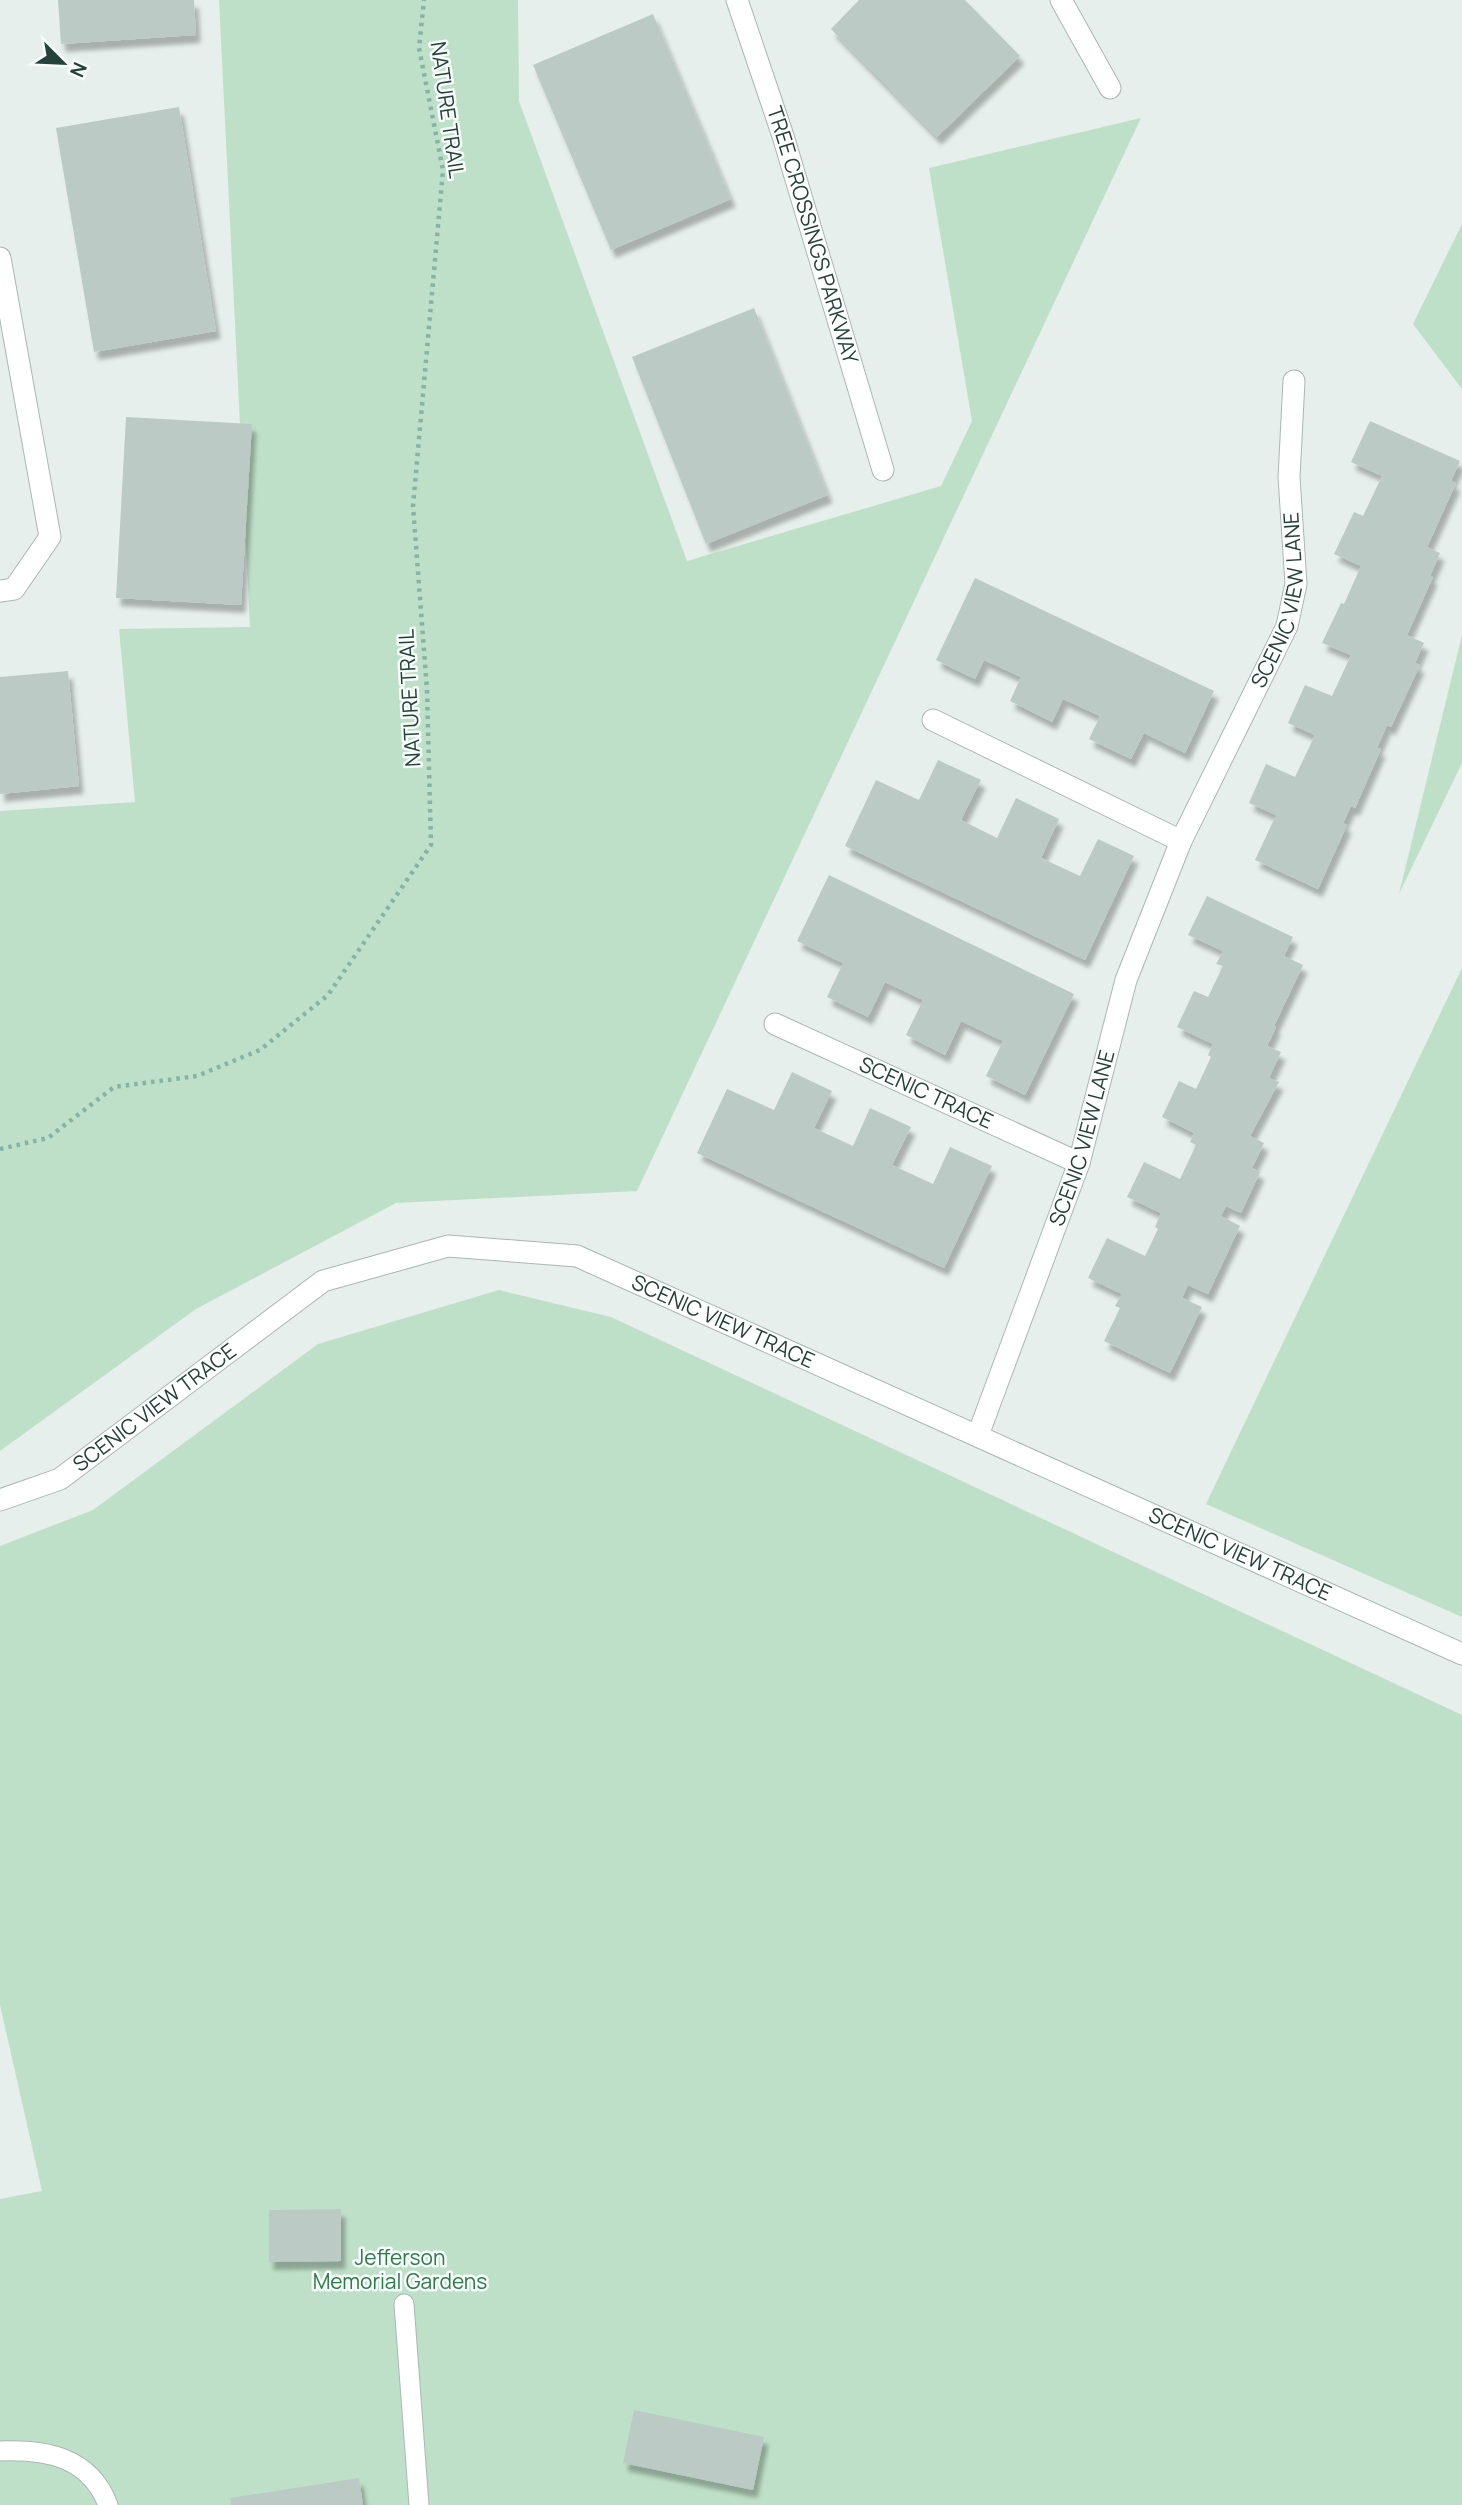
<svg xmlns="http://www.w3.org/2000/svg" width="1462" height="2505" font-family="Manrope,sans-serif">
<style>
.green{fill:#bfe0c8}
.building{fill:#bbcac4;filter:url(#shadow)}
.lines{fill:none;stroke-linecap:round;stroke-linejoin:round}
.service-casing{stroke:#a8b8b2;stroke-width:21}
.minor-casing{stroke:#a8b8b2;stroke-width:23}
.path{stroke:#86b3a5;stroke-width:4.5;stroke-dasharray:3.5 5;stroke-linecap:butt}
.service{stroke:#fff;stroke-width:19}
.minor{stroke:#fff;stroke-width:21}
.labels{text-anchor:middle;stroke-width:5;stroke-linejoin:round;paint-order:stroke}
.street-label{font-size:21px;fill:#24423a;stroke:#f7fbf9}
.park-label{font-size:21px;fill:#2d7a4b;stroke:#f7fbf9}
</style>
<defs>
<filter id="shadow"><feDropShadow dx="4.5" dy="8" stdDeviation="2" flood-color="#0004"/></filter>
</defs>
<rect width="100%" height="100%" fill="#e6efeb"/>
<g class="green">
<path d="M219,0H518L519,101L687,561L941,486L972,421L929,168L1141,118L637,1191L396,1203L196,1309L0,1451V811L135,802L119,629L250,627Z"/>
<path d="M1462,224V389L1413,324Z"/>
<path d="M1462,635V763L1399,894Z"/>
<path d="M1462,968V1617L1206,1504Z"/>
<path d="M499,1290L611,1317L1462,1715V2505H0V2199L42,2191L0,2005V1546L93,1510L318,1344Z"/>
</g>
<g class="building">
<path d="M58,0H194L196,35L61,44Z"/>
<path d="M859,0H965L1020,56L937,137L831,29Z"/>
<path d="M653,14L731,199L611,250L533,65Z"/>
<path d="M179,107L216,331L94,352L56,128Z"/>
<path d="M754,308L828,495L706,544L632,357Z"/>
<path d="M126,417L252,424L241,605L116,598Z"/>
<path d="M1370,421L1460,461L1451,481L1456,483L1427,547L1440,553L1430,576L1433,577L1407,635L1424,643L1415,663L1420,665L1391,727L1387,725L1377,748L1381,749L1355,808L1351,806L1343,823L1347,825L1318,889L1255,860L1276,815L1249,803L1266,764L1295,777L1315,735L1288,723L1305,685L1332,696L1351,655L1322,643L1341,603L1344,604L1361,566L1334,554L1354,512L1363,516L1382,476L1351,462Z"/>
<path d="M975,578L1214,691L1185,753L1144,733L1131,759L1089,739L1100,716L1063,699L1052,722L1010,701L1021,677L984,660L975,679L936,660Z"/>
<path d="M68,671L79,786L0,794V677Z"/>
<path d="M938,760L981,780L961,820L997,838L1016,798L1059,819L1041,858L1080,876L1098,839L1134,856L1085,960L845,846L876,780L919,800Z"/>
<path d="M829,875L1074,994L1025,1095L986,1076L1003,1041L961,1021L945,1055L906,1035L923,1000L885,982L868,1017L827,997L843,963L797,941Z"/>
<path d="M1207,896L1293,937L1284,956L1303,965L1274,1026L1276,1027L1267,1046L1281,1052L1269,1078L1279,1082L1250,1136L1264,1143L1252,1168L1260,1172L1241,1213L1226,1206L1221,1216L1240,1226L1208,1294L1188,1285L1182,1298L1202,1307L1170,1373L1104,1341L1120,1308L1115,1306L1122,1294L1088,1278L1107,1238L1145,1256L1158,1229L1155,1227L1161,1213L1127,1197L1144,1162L1180,1179L1196,1145L1190,1142L1194,1133L1162,1117L1179,1081L1196,1089L1211,1057L1208,1055L1213,1044L1177,1027L1194,991L1208,997L1223,966L1216,964L1223,951L1188,935Z"/>
<path d="M792,1072L832,1091L814,1128L853,1146L870,1108L911,1127L892,1165L933,1184L950,1147L992,1166L944,1268L697,1153L727,1089L774,1110Z"/>
<path d="M341,2209V2261L269,2262V2210Z"/>
<path d="M634,2410L764,2437L753,2490L623,2463Z"/>
<path d="M359,2478L363,2505H231L230,2498Z"/>
</g>
<g class="lines">
<defs>
<g id="service">
<path d="M404,2304L419,2505"/>
<path d="M0,2451C46,2449 90,2457 108,2505"/>
</g>
<g id="minor">
<path id="s1" d="M737,0L783,136L883,470"/>
<path d="M1061,0L1110,88"/>
<path d="M0,258L50,537L14,589L0,591"/>
<path d="M933,720L1181,841"/>
<path id="s2" d="M775,1024L1079,1163"/>
<path id="s3" d="M978,1435L1079,1163L1126,980L1181,841L1287,626L1296,584L1289,477L1294,381"/>
<path id="s4" d="M0,1500L60,1479L323,1281L448,1246L577,1256L1462,1654"/>
</g>
</defs>
<use href="#service" class="service-casing"/>
<use href="#minor" class="minor-casing"/>
<path class="path" d="M0,1149L48,1138L114,1087L197,1076L260,1050L328,995L431,845L427,690L413,506L443,170L419,48L424,0"/>
<use href="#service" class="service"/>
<use href="#minor" class="minor"/>
</g>
<g class="labels">
<g class="street-label">
<text transform="translate(447 110) rotate(82)" y="7">NATURE TRAIL</text>
<text dy="7" stroke="none"><textPath href="#s1" startOffset="247">TREE CROSSINGS PARKWAY</textPath></text>
<text dy="7" stroke="none"><textPath href="#s3" startOffset="892">SCENIC VIEW LANE</textPath></text>
<text transform="translate(410 698) rotate(-93)" y="7">NATURE TRAIL</text>
<text dy="7" stroke="none"><textPath href="#s2" startOffset="166">SCENIC TRACE</textPath></text>
<text dy="7" stroke="none"><textPath href="#s3" startOffset="315">SCENIC VIEW LANE</textPath></text>
<text dy="7" stroke="none"><textPath href="#s4" startOffset="812">SCENIC VIEW TRACE</textPath></text>
<text dy="7" stroke="none"><textPath href="#s4" startOffset="182">SCENIC VIEW TRACE</textPath></text>
<text dy="7" stroke="none"><textPath href="#s4" startOffset="1379">SCENIC VIEW TRACE</textPath></text>
</g>
<g class="park-label">
<text x="400" y="2265">Jefferson<tspan x="400" dy="24">Memorial Gardens</tspan></text>
</g>
</g>
<g transform="translate(63 63) rotate(114)" stroke="#f7fbf9" stroke-width="5" paint-order="stroke">
<path d="M0-5L12 26L0 18L-12 26Z" fill="#24423a"/>
<text y="-10" font-size="19" font-weight="bold" text-anchor="middle" fill="#24423a">N</text>
</g>
</svg>
